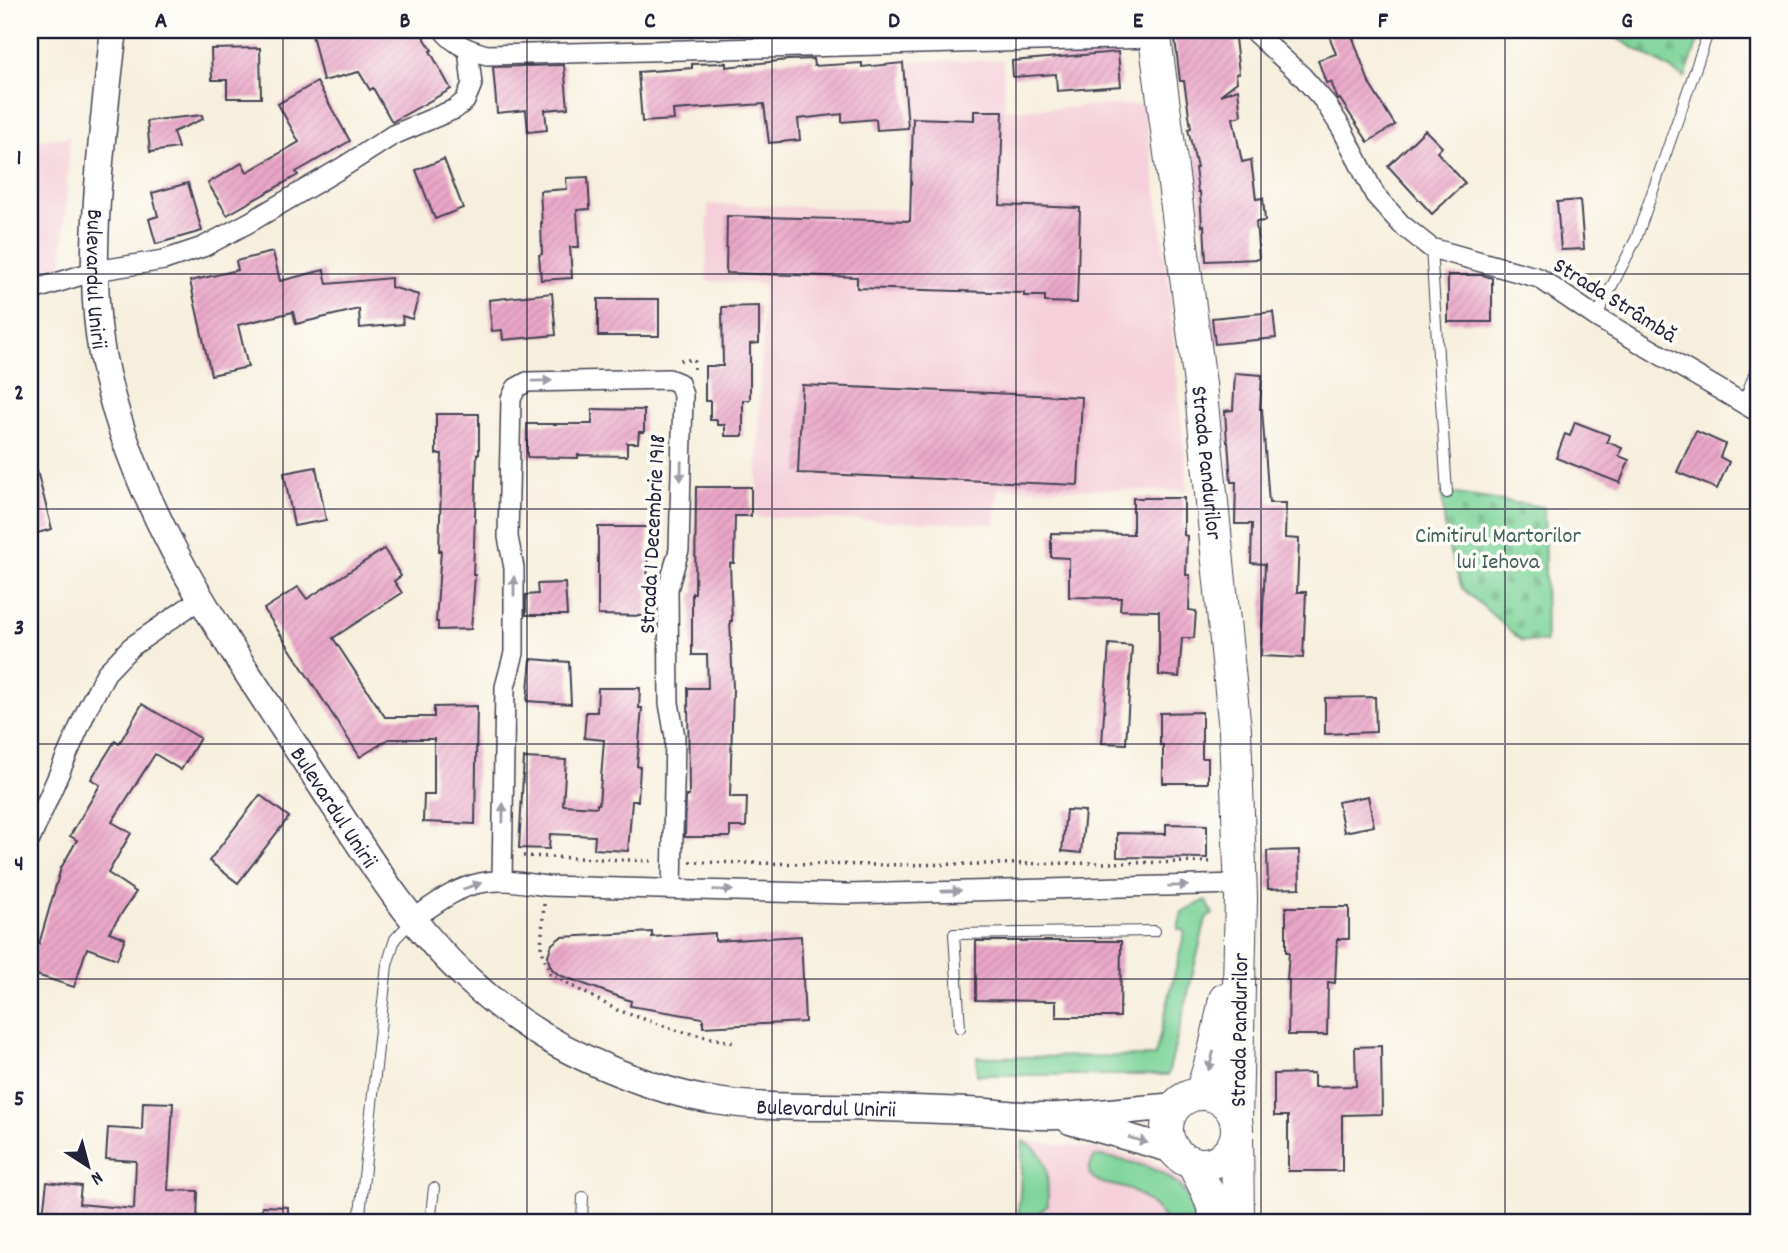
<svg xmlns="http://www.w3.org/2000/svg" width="1788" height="1253" font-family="Dekko,sans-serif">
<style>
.built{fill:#f5cfd9}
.green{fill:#7cd398;stroke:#4f7a6a;stroke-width:2}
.cemetery{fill:url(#cemetery-stones);stroke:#4f7a6a;stroke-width:2}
.building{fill:url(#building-hatch)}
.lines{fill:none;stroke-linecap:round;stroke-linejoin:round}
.service-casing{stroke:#424153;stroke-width:12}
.minor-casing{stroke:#424153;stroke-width:22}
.secondary-casing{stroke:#424153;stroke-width:29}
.trunk-casing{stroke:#424153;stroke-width:34}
.path{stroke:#424153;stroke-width:3.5;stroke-dasharray:2 5;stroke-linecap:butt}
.service{stroke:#fff;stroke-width:10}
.minor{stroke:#fff;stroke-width:19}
.secondary{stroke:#fff;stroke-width:26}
.trunk{stroke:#fff;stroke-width:32}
.oneway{fill:#9c9ca7}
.grid{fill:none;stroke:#22223b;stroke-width:2;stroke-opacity:0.55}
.labels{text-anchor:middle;stroke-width:7;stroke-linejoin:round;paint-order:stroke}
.street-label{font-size:23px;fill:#22223b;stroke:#fdfcf7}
.park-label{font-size:23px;fill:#42605c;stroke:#fdfcf7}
.neatline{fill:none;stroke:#22223b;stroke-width:2.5}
.grid-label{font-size:23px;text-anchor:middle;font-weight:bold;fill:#22223b}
</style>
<defs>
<pattern id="cemetery-stones" width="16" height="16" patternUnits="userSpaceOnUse" patternTransform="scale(1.75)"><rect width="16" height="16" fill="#7cd398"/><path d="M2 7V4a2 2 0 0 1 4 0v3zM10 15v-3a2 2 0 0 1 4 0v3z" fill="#6bb584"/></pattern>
<pattern id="building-hatch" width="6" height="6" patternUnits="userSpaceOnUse" patternTransform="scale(1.75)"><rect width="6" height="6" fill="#eaa6c7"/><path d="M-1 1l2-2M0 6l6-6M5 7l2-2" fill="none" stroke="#c88fac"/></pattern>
</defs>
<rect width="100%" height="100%" fill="#fdfcf7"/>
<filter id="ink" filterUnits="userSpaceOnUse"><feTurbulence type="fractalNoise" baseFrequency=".0143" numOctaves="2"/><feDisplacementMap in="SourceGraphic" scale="14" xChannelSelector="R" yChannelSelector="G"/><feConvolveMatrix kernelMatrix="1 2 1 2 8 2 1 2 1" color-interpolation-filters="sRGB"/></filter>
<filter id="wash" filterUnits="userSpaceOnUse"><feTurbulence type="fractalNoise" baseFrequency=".00686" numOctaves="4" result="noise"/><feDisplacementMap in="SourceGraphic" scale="28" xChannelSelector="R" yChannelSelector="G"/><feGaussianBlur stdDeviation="1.57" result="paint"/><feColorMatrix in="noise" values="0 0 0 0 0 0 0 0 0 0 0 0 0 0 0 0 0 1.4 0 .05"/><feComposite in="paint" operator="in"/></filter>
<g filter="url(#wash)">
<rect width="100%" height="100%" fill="#f7efdd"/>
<g class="built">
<path d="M1003,60L1005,110L1145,104L1167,273L1188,491L998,488L995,524L756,517L764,284L706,281L708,204L908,210L911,61Z"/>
<path d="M70,136L62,271L30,280V142Z"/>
<path d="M1023,1141L1100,1149L1142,1159L1162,1166L1183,1180L1194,1197L1203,1223H1018Z"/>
</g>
<g class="green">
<path d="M1206,900L1213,914L1206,919L1168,1075H977V1057L1155,1056L1185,931L1178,929L1182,912Z"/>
<path d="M1023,1141C1052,1155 1047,1177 1048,1205L1036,1215V1223H1018Z"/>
<path d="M1101,1156C1131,1162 1170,1167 1187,1197C1191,1205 1193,1215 1196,1223H1168C1158,1209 1145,1197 1130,1190C1116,1184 1097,1186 1089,1173L1090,1166L1094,1157Z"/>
</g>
<g class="cemetery">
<path d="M1603,30H1702L1685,78Z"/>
<path d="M1442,492L1544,507L1546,642L1522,641L1462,588L1446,540Z"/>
</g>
<g id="blocks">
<g class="building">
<path d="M311,30H419L432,50L430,51L451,89L392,122L373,88L370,90L359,72L323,81Z"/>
<path d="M1174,30H1234L1239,73L1236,74L1237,82L1220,95L1238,89L1241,116L1233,118L1242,162L1251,160L1256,199L1263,198L1265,221L1256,222L1259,259L1206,261L1204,225L1202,226L1200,192H1198L1195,168H1197L1188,129L1191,128L1184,81H1180Z"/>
<path d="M1327,30H1350L1370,85L1395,125L1368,142L1340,99L1338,100L1331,82L1326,83L1318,60L1336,54Z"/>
<path d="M260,48L261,98H227V80H212L211,49Z"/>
<path d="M1118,52L1121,86L1057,91L1056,74L1013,77L1012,61Z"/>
<path d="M813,59L814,66L862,63V67L903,63L908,128L877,130L876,119L842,122V114L798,119L800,140L769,143L764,104L673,110L674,120L642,122L638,72L692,68V64L726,63V67L788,60Z"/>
<path d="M564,65L568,108L545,110L547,130L528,132L526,110L497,113L493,67Z"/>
<path d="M317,82L350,141L296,172L298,175L227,215L208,183L242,163L247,172L299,142L278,104Z"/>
<path d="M974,111H1003L1000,205L1080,208L1077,303L1045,302V296H1024V293L857,288V277L726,273L727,216L910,221L913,118L974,120Z"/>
<path d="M202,115L203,119L173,132L178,148L150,152L147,121Z"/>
<path d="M1425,130L1442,147L1437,152L1465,183L1432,214L1388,166Z"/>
<path d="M444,159L463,208L435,219L416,170Z"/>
<path d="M588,177L590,209L577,210L579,247H570L572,278L541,280L539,255L542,254L541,223H542L540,191L567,189L566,178Z"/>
<path d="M188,183L202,231L156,244L149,219L158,216L152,193Z"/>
<path d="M1580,200L1584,249L1561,250L1557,202Z"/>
<path d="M273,252L280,281L324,270L327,284L391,278V287L419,295L412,319L402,316L403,324L360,328L359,309L296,324L293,312L238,325L248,367L211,375L190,281L238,270L236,261Z"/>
<path d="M1448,275H1483L1492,278V322H1448Z"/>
<path d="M552,293L556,335L503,340L502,330L492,331L489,300Z"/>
<rect x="598" y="299" width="61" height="37"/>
<path d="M759,306V343L750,344V400H743V436H725V425H717V420H710V401H705V366H723L722,307Z"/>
<path d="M1273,312L1276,338L1215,344L1212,318Z"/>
<path d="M1235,373L1262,375L1260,409H1262L1269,503H1286L1285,538L1299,539L1297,592H1306L1303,658L1261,656L1265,564L1251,563L1252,524H1235L1236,482H1231L1228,442H1227L1225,411L1233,410Z"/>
<path d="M802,385L1082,397L1078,485L798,473Z"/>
<path d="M592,409L644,410V432H639L638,443H627V456L578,455V458L527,457V424H592Z"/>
<path d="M436,414H479V454H477L473,575H475L471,629L438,630V622H436L441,550L439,551L442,454H436Z"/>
<path d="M1575,422L1609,435L1607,442L1622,448L1619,456L1629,460L1620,483L1556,458L1565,434L1570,436Z"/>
<path d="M1696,431L1725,444L1720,457L1729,462L1717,489L1677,472Z"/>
<path d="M36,467L52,529L30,535V468Z"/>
<path d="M316,467L326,520L294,526L284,473Z"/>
<path d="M696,487H751V516H735L734,563H730L732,621H730L733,688L730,797H747L746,827H730V837H685L686,796H689L688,688H708L707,655H692V593H695Z"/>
<path d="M1133,498H1184V535L1187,536L1186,575H1190L1189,610L1196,611L1194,638H1182L1179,677L1159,675V611L1120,610L1121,598L1069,597V558L1051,557V533L1133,534Z"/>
<path d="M598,527H648L647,616L598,615Z"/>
<path d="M384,549L401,576L394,581L402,593L333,638L385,717H434V707L477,706L475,824L423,822L424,795H434V739H389L360,757L264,609L298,587L307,599Z"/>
<path d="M565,583L567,615H526V595L538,594L537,584Z"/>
<path d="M1109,644L1132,646L1126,744L1102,743Z"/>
<path d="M531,659L569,662L571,704L527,701Z"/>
<path d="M598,688H640L639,708H642L637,766L640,767L638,801H632L628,851L594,849L595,836L550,834L549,849L519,848L524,758L566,760L563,805L597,807V804H599L604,740L584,738L586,712H597Z"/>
<path d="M1375,697L1376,732L1325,734V698Z"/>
<path d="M142,704L200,738L181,770L155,754L112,822L131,833L108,873L136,892L109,932L125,938L117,959L87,948L74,987L30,973V967L37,944H39L61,868L77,840L70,836L100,785L91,779L115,741L119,744Z"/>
<path d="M1202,712V758H1208V783H1163V745H1160V713Z"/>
<path d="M260,795L289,817L238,883L209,861Z"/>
<path d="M1368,796L1374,826L1344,832L1338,802Z"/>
<path d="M1066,810L1085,811L1081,853L1062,851Z"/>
<path d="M1166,824L1207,825V858L1117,857V833L1166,834Z"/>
<path d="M1299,850L1300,888L1268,889L1267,851Z"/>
<path d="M1286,907H1349V939H1337L1335,983L1328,982L1327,1035H1288L1289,980H1287L1289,952H1286Z"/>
<path d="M652,932V937L715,933V941L801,936L805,1022L703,1027V1018L630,1006L631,1001L559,975L552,969L549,963L548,955L552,944L561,937Z"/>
<path d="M976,941H1121L1120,1017H1056V1001L976,1000Z"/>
<path d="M1381,1046L1382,1114L1342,1115V1171H1288V1116H1274V1074L1314,1073V1087L1356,1086L1355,1047Z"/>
<path d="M143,1102L173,1103L168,1190L198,1191L197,1223H42L47,1182L81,1186L79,1204L134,1209L136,1161L106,1159L108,1128L142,1130Z"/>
<path d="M262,1206L288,1207V1223H261Z"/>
</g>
</g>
</g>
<g filter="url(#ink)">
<use href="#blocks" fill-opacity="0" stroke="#424153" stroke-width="2"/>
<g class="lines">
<defs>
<g id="service">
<path d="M1431,248L1447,493"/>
<path d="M1596,317L1636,239L1709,30"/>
<path d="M1743,404L1758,364"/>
<path d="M960,1028L954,934L1155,931"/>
<path d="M359,1223L387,965L395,939L413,920"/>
<path d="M430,1223L434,1188"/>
<path d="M582,1223L583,1197"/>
</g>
<g id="minor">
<path d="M443,30C455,45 469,50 487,55L1155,38"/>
<path d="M1252,30L1302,76L1324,101L1342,129L1375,195L1401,224L1431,248L1539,278L1596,317L1758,412"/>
<path d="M30,291L95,271L164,260L203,247L250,222L343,167L393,135L455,109L465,101L472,84L468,49"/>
<path d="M30,840L88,707L106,673L131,647L200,599"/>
<path d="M502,881L505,687L514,653V568L508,537L511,399L516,388L527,382L669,379L679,383L683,395L679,550L668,589L669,703L675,737L672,888"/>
<path d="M413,919C434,905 455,888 480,883C501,878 525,883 546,886L847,894L1240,884"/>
</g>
<g id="secondary">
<path id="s1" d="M114,30C107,87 101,143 97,200C94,251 93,303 102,354C131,510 226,640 311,770C358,841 405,922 468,979C509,1018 560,1049 612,1070C646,1084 680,1096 716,1101C768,1109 826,1106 878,1108C914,1109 951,1110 987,1112C1010,1114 1035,1117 1059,1116C1098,1114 1137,1109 1176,1106"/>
<path d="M1070,1121L1174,1150"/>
</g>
<g id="trunk">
<path id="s2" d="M1154,30L1200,384L1235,730L1241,897L1236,1120"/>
<path d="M1201,1094L1215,1048L1225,999"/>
<circle cx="1202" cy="1129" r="35"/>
<path d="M1237,1131L1238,1223"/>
<path d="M1192,1162L1207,1191L1219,1223"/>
</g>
</defs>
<use href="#service" class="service-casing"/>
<use href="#minor" class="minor-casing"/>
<use href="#secondary" class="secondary-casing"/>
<use href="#trunk" class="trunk-casing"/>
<g class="path">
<path d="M680,360H694V370"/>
<path d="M523,856L655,861"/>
<path d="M690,862L874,865L1215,862"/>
<path d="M544,904L541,948L550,974L617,1010L679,1031L735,1043"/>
</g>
<use href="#service" class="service"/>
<use href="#minor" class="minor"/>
<use href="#secondary" class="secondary"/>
<use href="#trunk" class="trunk"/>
</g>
<defs><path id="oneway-solid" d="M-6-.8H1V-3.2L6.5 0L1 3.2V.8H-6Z" transform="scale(1.75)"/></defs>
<g class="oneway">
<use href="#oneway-solid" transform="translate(542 381) rotate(-1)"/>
<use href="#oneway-solid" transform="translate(681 471) rotate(91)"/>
<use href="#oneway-solid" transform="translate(514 586) rotate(-90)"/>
<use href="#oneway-solid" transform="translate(503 813) rotate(-89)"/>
<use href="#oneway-solid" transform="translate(472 886) rotate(-18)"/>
<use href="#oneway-solid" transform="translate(1178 886) rotate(-1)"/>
<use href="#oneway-solid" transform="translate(723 890) rotate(2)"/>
<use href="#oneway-solid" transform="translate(951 891) rotate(-1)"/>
<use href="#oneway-solid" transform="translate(1211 1061) rotate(105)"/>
<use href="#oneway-solid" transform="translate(1138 1140) rotate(16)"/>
</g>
</g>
<path class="grid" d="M283,30V1223M527,30V1223M772,30V1223M1016,30V1223M1261,30V1223M1505,30V1223M30,274H1758M30,509H1758M30,744H1758M30,979H1758"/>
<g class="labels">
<g class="street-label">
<text dy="8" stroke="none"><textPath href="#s1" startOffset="250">Bulevardul Unirii</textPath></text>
<text transform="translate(1616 299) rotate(32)" y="8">Strada Strâmbă</text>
<text dy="8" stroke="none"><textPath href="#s2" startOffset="436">Strada Pandurilor</textPath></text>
<text transform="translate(651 534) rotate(-87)" y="8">Strada 1 Decembrie 1918</text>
<text dy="8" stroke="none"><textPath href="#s1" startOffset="838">Bulevardul Unirii</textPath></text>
<text transform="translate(1238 1030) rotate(-89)" y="8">Strada Pandurilor</text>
<text dy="8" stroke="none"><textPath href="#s1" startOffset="1447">Bulevardul Unirii</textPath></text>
</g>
<g class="park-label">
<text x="1498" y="542">Cimitirul Martorilor<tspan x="1498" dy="26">lui Iehova</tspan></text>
</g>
</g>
<rect width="1788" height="1253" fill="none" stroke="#fdfcf7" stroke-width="77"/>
<g transform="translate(88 1166) rotate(144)" stroke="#fdfcf7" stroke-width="5" paint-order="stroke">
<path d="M0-5L12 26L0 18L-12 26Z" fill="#22223b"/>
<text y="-10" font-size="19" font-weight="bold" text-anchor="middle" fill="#22223b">N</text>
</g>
<rect x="38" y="38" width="1712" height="1176" class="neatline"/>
<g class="grid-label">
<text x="161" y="27">A</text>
<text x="405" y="27">B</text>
<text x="650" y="27">C</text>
<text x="894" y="27">D</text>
<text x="1138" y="27">E</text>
<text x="1383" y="27">F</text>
<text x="1627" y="27">G</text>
<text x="19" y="164">1</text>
<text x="19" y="399">2</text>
<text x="19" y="634">3</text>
<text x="19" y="870">4</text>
<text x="19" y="1105">5</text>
</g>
</svg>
